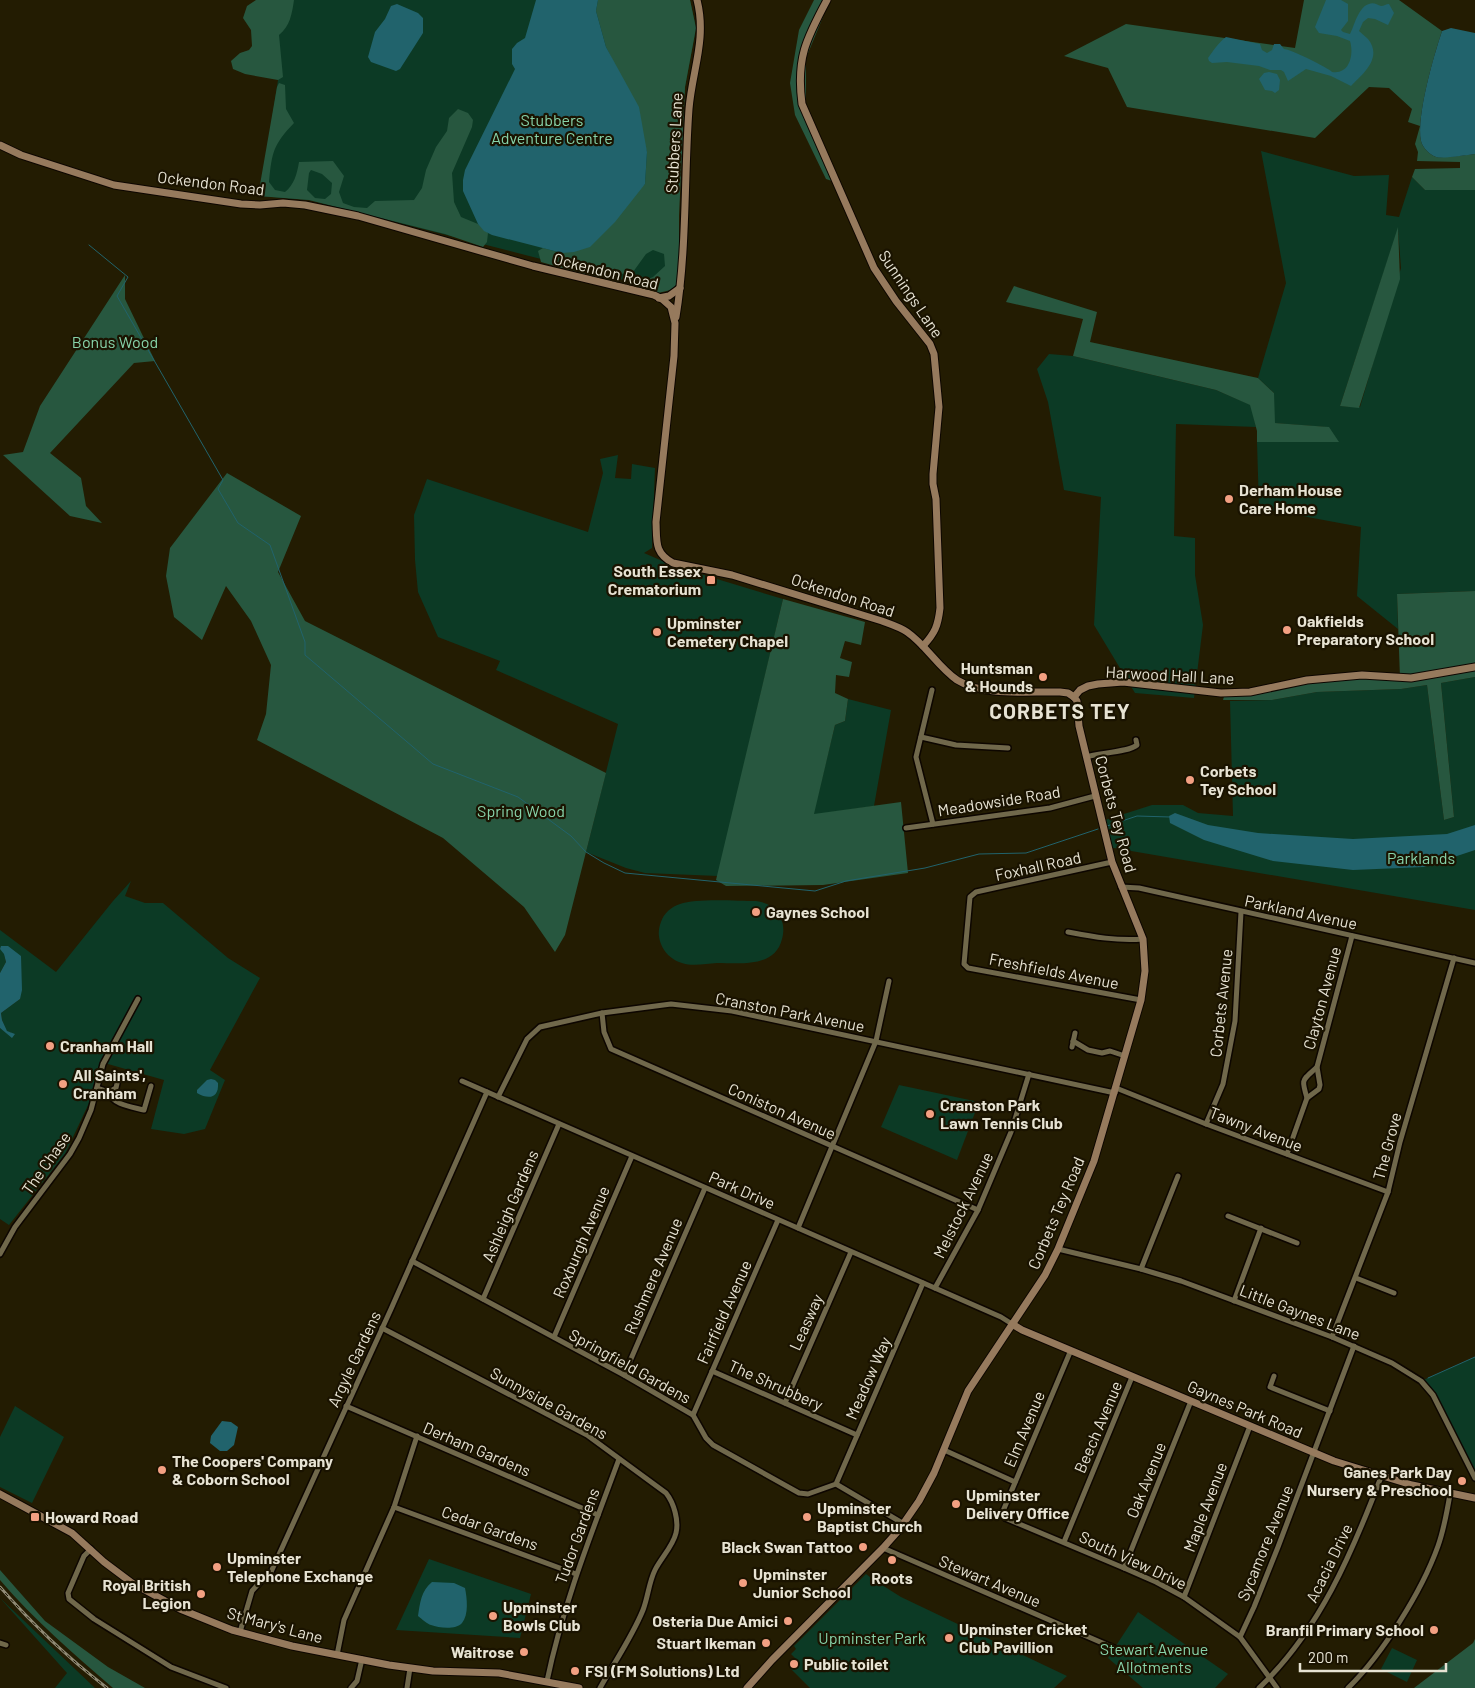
<svg xmlns="http://www.w3.org/2000/svg" width="1475" height="1688" font-family="Barlow,sans-serif">
<style>
.green{fill:#0c3a25;fill-rule:evenodd}
.forest{fill:#27573f;fill-rule:evenodd}
.water{fill:#21636c}
.lines{fill:none;stroke-linecap:round;stroke-linejoin:round}
.stream{stroke:#21636c;stroke-width:1}
.street-casing{stroke:#0d0600;stroke-width:8}
.secondary-casing{stroke:#0d0600;stroke-width:9}
.street{stroke:#70684b;stroke-width:5}
.secondary{stroke:#967a5d;stroke-width:7}
.rail-casing{stroke:#908b76;stroke-width:3}
.rail{stroke:#1a1300;stroke-width:1;stroke-dasharray:4;stroke-linecap:butt}
.poi-dot{fill:#f3a082;stroke:#1a1300;stroke-width:2}
.labels{text-anchor:middle;stroke-width:4.5;stroke-linejoin:round;paint-order:stroke}
.park-label{font-size:16px;fill:#87d3a9;stroke:#1a1300}
.street-label{font-size:16px;fill:#e7e3d3;stroke:#1a1300}
.poi-label{font-size:16px;font-weight:bold;fill:#e7e3d3;stroke:#1a1300;text-anchor:start}
.district-label{font-size:21px;font-weight:bold;letter-spacing:1px;fill:#e7e3d3;stroke:#1a1300}
</style>
<rect width="100%" height="100%" fill="#231c02"/>
<g class="green">
<path d="M270,0H690L696,28L685,87L675,280L655,288L309,200L260,196L278,80Z"/>
<path d="M1261,151L1354,176L1389,175L1386,215L1399,217L1412,177L1425,190H1475V591L1397,594L1398,629L1357,596L1361,527L1259,508L1257,442H1338L1326,427L1274,423V393L1258,378L1286,283ZM1398,229L1401,268L1360,407L1340,406Z"/>
<path d="M1049,354L1073,356L1216,390L1251,405L1256,427L1176,424L1174,536L1195,538V575L1203,625L1194,698L1135,693L1094,625L1101,497L1064,490L1048,402L1037,369Z"/>
<path d="M618,455L615,478L631,479L632,464L655,468L652,548L644,553L674,566L783,599L718,876L645,873L626,868L586,852L618,724L496,670L500,661L438,637L418,592L415,560L414,515L427,479L588,532L603,473L600,459Z"/>
<path d="M1475,677V910L1108,847L1102,821L1152,805H1183L1198,813L1233,816L1230,701L1272,700L1317,692L1401,689L1427,685L1444,820L1454,817L1441,683Z"/>
<path d="M848,699L891,710L874,806L813,815L835,725L845,721Z"/>
<path d="M131,881L125,896L145,903H163L228,958L260,978L210,1070L225,1080L205,1129L184,1134L151,1129L164,1080L101,1062L90,1101L65,1154L9,1225L0,1219V1028L11,1036V1032H7L2,1020L1,1013L20,999L4,954L6,962L0,973V930L56,972L113,901Z"/>
<path d="M756,901C766,902 775,907 780,917C784,923 784,932 782,939C775,968 740,963 717,963C705,964 690,967 679,962C671,959 664,952 661,944C658,937 658,929 661,922C664,913 671,907 680,904C696,898 737,901 756,901Z"/>
<path d="M899,1085L979,1102L957,1160L881,1127Z"/>
<path d="M1475,1357V1478L1433,1395L1421,1381Z"/>
<path d="M15,1406L64,1437L32,1503L0,1487V1437Z"/>
<path d="M429,1559L531,1594L520,1638L396,1630Z"/>
<path d="M866,1574L874,1580L901,1597L1067,1676L1054,1688H810L791,1669L798,1661L791,1654L796,1649L794,1646Z"/>
<path d="M0,1598L95,1688H55L67,1673Z"/>
<path d="M1138,1612L1228,1674L1215,1688H1143L1108,1658Z"/>
<path d="M1392,1648L1417,1660L1407,1682L1381,1669Z"/>
</g>
<g class="forest">
<path d="M256,0H294C292,14 290,26 279,35L283,77L278,80L245,74L233,69L231,61L240,53L249,50L252,46L251,30L243,18L247,6Z"/>
<path d="M598,0H690L696,28L685,87L679,216V269L676,285L671,290L658,293L638,288L633,285L653,277L665,266L664,254L653,250L646,254L633,272L598,278L541,262L538,251L543,248L562,253L645,184L647,152L618,71L606,47L596,11Z"/>
<path d="M814,0H830L806,58V105L841,184L826,179L795,115L790,83L799,30Z"/>
<path d="M1304,0H1399L1442,31C1434,55 1416,117 1421,141C1422,147 1430,155 1436,157C1444,158 1466,155 1475,154V190H1425L1412,177L1415,169L1460,168V162L1417,161L1418,152L1415,144L1420,126L1408,122L1412,109L1389,88L1369,87L1315,138L1127,107L1108,68L1064,56L1126,24L1295,48Z"/>
<path d="M279,83L285,85L286,109L294,123C273,145 272,152 269,182L275,190L285,192C294,185 297,174 299,162L333,161L344,176L339,192L343,203L354,207L367,208L375,201L414,200L422,188L426,170L436,147L447,131L449,118L458,109L468,113L473,120L472,127L452,173L454,202L461,217L478,224L488,233L487,242L483,247L445,234L309,200L258,196L277,87ZM311,170L322,174L332,183L331,194L325,199L315,198L307,190L309,173Z"/>
<path d="M1398,227L1400,279L1359,408L1340,406Z"/>
<path d="M125,275V299L155,361L134,363L50,453L81,478L86,506L102,523L70,516L3,455L23,452L40,406Z"/>
<path d="M1014,286L1097,312L1090,342L1258,378L1274,393L1275,423L1329,427L1339,442H1257V431L1250,405L1216,390L1073,356L1083,319L1006,302Z"/>
<path d="M227,473L301,516L278,572L305,621L606,773L565,935L555,952L524,907L443,838L257,740L266,714L271,665L251,621L226,586L202,640L174,617L166,576L170,548Z"/>
<path d="M1475,591V677L1441,683L1454,817L1444,820L1427,685L1401,689L1317,692L1272,700H1223L1225,693L1362,675L1400,678L1397,594Z"/>
<path d="M783,599L865,622L861,645L845,641L840,658L852,662L849,677L836,675L835,693L848,699L845,721L835,725L814,814L901,802L908,873L823,885L726,886L716,880Z"/>
<path d="M0,1570L45,1621L108,1667L145,1688H113C74,1654 34,1620 0,1580Z"/>
<path d="M1475,1639V1688H1414L1473,1643Z"/>
</g>
<g class="water">
<path d="M536,0H598L596,11L606,47L639,107L647,152L645,184L615,222L590,247L574,252L562,253L492,235L484,231L478,224L463,191V180L465,170L515,69L512,64V49L517,43L525,38Z"/>
<path d="M1326,0H1341L1348,4V21L1341,30L1343,32L1350,34C1354,27 1358,7 1369,4C1374,2 1377,5 1381,6C1384,6 1386,4 1389,4L1394,13L1388,25L1375,19L1368,18L1363,22L1359,31C1362,34 1365,36 1368,39C1383,58 1363,74 1351,86L1331,76L1306,69L1288,81L1284,72L1281,70H1270L1259,66L1227,62L1212,63L1209,61L1208,58C1213,51 1219,42 1226,37L1260,44L1262,50L1267,53L1272,50L1274,44H1280L1284,49C1290,49 1329,68 1332,72C1350,75 1354,54 1350,41L1337,36L1319,33L1315,27Z"/>
<path d="M397,4L418,13L423,18V33L400,69L396,71L371,62L368,57L375,32L385,19L391,6Z"/>
<path d="M1451,28L1475,33V154C1466,155 1444,159 1436,157C1430,155 1422,147 1421,141C1416,116 1434,55 1442,31Z"/>
<path d="M1269,72L1277,74L1280,80L1279,90L1275,93L1272,91L1265,90L1259,79L1264,73Z"/>
<path d="M1175,813L1208,825L1258,833L1353,839L1447,834L1475,825V850L1424,867L1353,870L1273,861L1204,840L1170,823L1169,816Z"/>
<path d="M1,946H8L21,956L22,990L20,999L1,1013L2,1020L7,1031L15,1034L12,1038L0,1028V973L6,962L4,954L0,949Z"/>
<path d="M211,1079L215,1080L218,1083C219,1098 209,1100 197,1093V1090L207,1080Z"/>
<path d="M222,1421L231,1422L238,1427L234,1445L227,1451H220L210,1443L211,1436Z"/>
<path d="M432,1582L454,1583L465,1588C467,1598 469,1615 462,1623C456,1630 439,1628 431,1625C427,1624 422,1619 418,1616C420,1603 421,1591 432,1582Z"/>
</g>
<g class="lines">
<g class="stream">
<path d="M89,245L128,277L117,296L223,480L218,489L238,523L270,545L305,642V655L433,764L518,797L571,836L586,852L604,863L625,873L815,891L846,881L925,868L979,854L1026,853L1098,829"/>
<path d="M1107,826L1137,816L1170,817"/>
<path d="M1428,1378L1475,1357"/>
</g>
<defs>
<g id="street">
<path d="M932,690L916,757L933,824"/>
<path d="M921,737L956,745L1008,748"/>
<path d="M1086,757C1099,753 1129,752 1137,745L1136,740"/>
<path d="M906,828L1050,808L1095,796"/>
<path d="M1112,862L976,892L970,897L964,964L968,968L1141,1000"/>
<path d="M1121,887L1139,888L1475,963"/>
<path d="M1068,932C1094,937 1117,941 1143,939"/>
<path d="M602,1013L604,1032L611,1049L978,1210"/>
<path d="M1073,1041L1088,1050L1102,1053L1110,1051L1125,1056"/>
<path d="M1072,1047L1075,1033"/>
<path d="M462,1081L1001,1317L1012,1324"/>
<path d="M97,1088L109,1092C112,1105 133,1107 144,1110L151,1086"/>
<path d="M1116,1088L1206,1124L1388,1192"/>
<path d="M109,1092L116,1088L118,1079"/>
<path d="M498,1097L527,1039L540,1027L602,1013L671,1004L732,1011L1115,1093"/>
<path d="M1307,1098C1301,1078 1302,1081 1317,1067"/>
<path d="M1206,1124L1223,1084L1235,1021L1241,912"/>
<path d="M1287,1154L1307,1098L1319,1089L1320,1085L1317,1067L1352,936"/>
<path d="M1228,1216L1297,1243"/>
<path d="M798,1228L876,1041L889,981"/>
<path d="M1058,1249L1141,1269L1181,1281L1332,1337L1392,1363L1421,1381L1433,1395L1475,1478"/>
<path d="M0,1254L15,1227L70,1154L79,1138L91,1110L103,1064L138,999"/>
<path d="M412,1261L624,1375L693,1415L706,1438L713,1445L799,1493L808,1494L836,1484L904,1524"/>
<path d="M1141,1269L1178,1176"/>
<path d="M1356,1278L1394,1293"/>
<path d="M935,1288L978,1210L1011,1132L1029,1074"/>
<path d="M483,1299L559,1124"/>
<path d="M1234,1301L1261,1228"/>
<path d="M382,1328L587,1435L666,1493C674,1503 679,1521 676,1533C673,1546 661,1558 655,1570C649,1582 648,1597 643,1610C632,1637 614,1663 600,1688"/>
<path d="M554,1337L632,1156"/>
<path d="M1332,1337L1388,1192L1400,1142L1454,958"/>
<path d="M1071,1350L1003,1511L1005,1518L1124,1568L1156,1582L1184,1597L1240,1637L1277,1688"/>
<path d="M712,1371L857,1435"/>
<path d="M624,1375L705,1188"/>
<path d="M1274,1376L1270,1387L1330,1411"/>
<path d="M785,1403L851,1252"/>
<path d="M346,1406L598,1515"/>
<path d="M693,1415L778,1220"/>
<path d="M944,1450L1015,1482"/>
<path d="M836,1484L923,1283"/>
<path d="M394,1507L576,1574"/>
<path d="M1064,1542L1132,1377"/>
<path d="M883,1548L1114,1648"/>
<path d="M91,1549L84,1556L68,1593L69,1599L94,1619L171,1667L226,1688"/>
<path d="M1124,1568L1191,1401"/>
<path d="M1184,1597L1250,1426"/>
<path d="M240,1632L252,1591L261,1581L271,1572L391,1309L487,1092"/>
<path d="M1240,1637L1254,1607L1278,1547L1354,1346"/>
<path d="M0,1643L6,1645"/>
<path d="M337,1655L344,1620L394,1507L417,1436"/>
<path d="M547,1681C563,1604 592,1532 619,1459"/>
<path d="M351,1688L357,1681L362,1659"/>
<path d="M407,1688L410,1668"/>
<path d="M1259,1688C1319,1631 1352,1553 1381,1477"/>
<path d="M1348,1688C1382,1655 1422,1591 1438,1546C1444,1529 1447,1512 1450,1494"/>
</g>
<g id="secondary">
<path d="M827,0C806,39 796,59 802,104L874,268L896,301L930,344L934,354L939,407L933,474V484L936,499L940,608C938,626 935,633 923,646"/>
<path d="M0,145L21,155L114,185L241,204L260,205L283,203L305,205L358,216L533,266L654,295L662,299L671,307L675,323L674,356L656,522C657,541 654,553 673,563L732,575L882,621C890,624 900,627 907,632C926,645 938,667 957,680C984,697 1029,691 1060,692L1068,693L1074,697"/>
<path d="M659,298L669,296L680,288"/>
<path d="M676,317C687,249 684,178 689,109C692,71 707,39 697,0"/>
<path d="M1074,697L1080,690L1088,686L1098,684L1123,682L1221,693L1250,692L1307,680L1362,675L1411,678L1475,667"/>
<path d="M1012,1324L1022,1330L1334,1461L1412,1485L1475,1498"/>
<path d="M0,1494L72,1533L104,1562L132,1583L180,1609L232,1630L292,1646L389,1665L433,1671L499,1673L579,1688"/>
<path d="M747,1688L772,1660L883,1548L899,1530L919,1501L934,1473L968,1391L1045,1275L1058,1249L1094,1161L1141,1000L1145,971L1143,939L1112,862L1079,726L1077,701L1074,697"/>
</g>
</defs>
<use href="#street" class="street-casing"/>
<use href="#secondary" class="secondary-casing"/>
<use href="#street" class="street"/>
<use href="#secondary" class="secondary"/>
<defs>
<path id="rail" d="M0,1587C32,1624 68,1658 107,1688"/>
</defs>
<use href="#rail" class="rail-casing"/>
<use href="#rail" class="rail"/>
</g>
<g class="poi-dot">
<circle cx="1229" cy="499" r="5"/>
<rect x="706" y="575" width="10" height="10" rx="2.5"/>
<circle cx="1287" cy="630" r="5"/>
<circle cx="657" cy="632" r="5"/>
<circle cx="1043" cy="677" r="5"/>
<circle cx="1190" cy="780" r="5"/>
<circle cx="756" cy="912" r="5"/>
<circle cx="50" cy="1046" r="5"/>
<circle cx="63" cy="1084" r="5"/>
<circle cx="930" cy="1114" r="5"/>
<circle cx="162" cy="1470" r="5"/>
<circle cx="1462" cy="1481" r="5"/>
<circle cx="956" cy="1504" r="5"/>
<rect x="30" y="1512" width="10" height="10" rx="2.5"/>
<circle cx="807" cy="1517" r="5"/>
<circle cx="863" cy="1547" r="5"/>
<circle cx="892" cy="1560" r="5"/>
<circle cx="217" cy="1567" r="5"/>
<circle cx="743" cy="1583" r="5"/>
<circle cx="201" cy="1594" r="5"/>
<circle cx="493" cy="1616" r="5"/>
<circle cx="788" cy="1621" r="5"/>
<circle cx="1434" cy="1630" r="5"/>
<circle cx="949" cy="1638" r="5"/>
<circle cx="766" cy="1643" r="5"/>
<circle cx="524" cy="1652" r="5"/>
<circle cx="794" cy="1664" r="5"/>
<circle cx="575" cy="1671" r="5"/>
</g>
<g class="labels">
<g class="park-label">
<text x="552" y="126">Stubbers<tspan x="552" dy="18">Adventure Centre</tspan></text>
<text x="115" y="348">Bonus Wood</text>
<text x="521" y="817">Spring Wood</text>
<text x="1421" y="864">Parklands</text>
<text x="872" y="1644">Upminster Park</text>
<text x="1154" y="1655">Stewart Avenue<tspan x="1154" dy="18">Allotments</tspan></text>
</g>
<g class="street-label">
<text transform="translate(674 143) rotate(-87)" y="6">Stubbers Lane</text>
<text transform="translate(211 183) rotate(7)" y="6">Ockendon Road</text>
<text transform="translate(606 271) rotate(14)" y="6">Ockendon Road</text>
<text transform="translate(911 294) rotate(56)" y="6">Sunnings Lane</text>
<text transform="translate(843 595) rotate(18)" y="6">Ockendon Road</text>
<text transform="translate(1170 675) rotate(3)" y="6">Harwood Hall Lane</text>
<text transform="translate(999 801) rotate(-9)" y="6">Meadowside Road</text>
<text transform="translate(1116 814) rotate(75)" y="6">Corbets Tey Road</text>
<text transform="translate(1038 866) rotate(-12)" y="6">Foxhall Road</text>
<text transform="translate(1301 912) rotate(12)" y="6">Parkland Avenue</text>
<text transform="translate(1054 971) rotate(11)" y="6">Freshfields Avenue</text>
<text transform="translate(1322 998) rotate(-75)" y="6">Clayton Avenue</text>
<text transform="translate(1221 1003) rotate(-84)" y="6">Corbets Avenue</text>
<text transform="translate(790 1012) rotate(11)" y="6">Cranston Park Avenue</text>
<text transform="translate(782 1111) rotate(24)" y="6">Coniston Avenue</text>
<text transform="translate(1256 1129) rotate(21)" y="6">Tawny Avenue</text>
<text transform="translate(1387 1146) rotate(-75)" y="6">The Grove</text>
<text transform="translate(46 1163) rotate(-55)" y="6">The Chase</text>
<text transform="translate(742 1190) rotate(24)" y="6">Park Drive</text>
<text transform="translate(963 1205) rotate(-64)" y="6">Melstock Avenue</text>
<text transform="translate(510 1206) rotate(-67)" y="6">Ashleigh Gardens</text>
<text transform="translate(1056 1213) rotate(-67)" y="6">Corbets Tey Road</text>
<text transform="translate(581 1242) rotate(-67)" y="6">Roxburgh Avenue</text>
<text transform="translate(653 1276) rotate(-67)" y="6">Rushmere Avenue</text>
<text transform="translate(724 1312) rotate(-66)" y="6">Fairfield Avenue</text>
<text transform="translate(1300 1312) rotate(21)" y="6">Little Gaynes Lane</text>
<text transform="translate(806 1322) rotate(-66)" y="6">Leasway</text>
<text transform="translate(354 1359) rotate(-65)" y="6">Argyle Gardens</text>
<text transform="translate(630 1366) rotate(29)" y="6">Springfield Gardens</text>
<text transform="translate(868 1378) rotate(-66)" y="6">Meadow Way</text>
<text transform="translate(776 1385) rotate(24)" y="6">The Shrubbery</text>
<text transform="translate(549 1403) rotate(29)" y="6">Sunnyside Gardens</text>
<text transform="translate(1245 1409) rotate(23)" y="6">Gaynes Park Road</text>
<text transform="translate(1098 1427) rotate(-67)" y="6">Beech Avenue</text>
<text transform="translate(1024 1429) rotate(-67)" y="6">Elm Avenue</text>
<text transform="translate(477 1449) rotate(23)" y="6">Derham Gardens</text>
<text transform="translate(1146 1480) rotate(-68)" y="6">Oak Avenue</text>
<text transform="translate(1205 1507) rotate(-69)" y="6">Maple Avenue</text>
<text transform="translate(490 1528) rotate(20)" y="6">Cedar Gardens</text>
<text transform="translate(577 1536) rotate(-70)" y="6">Tudor Gardens</text>
<text transform="translate(1265 1543) rotate(-68)" y="6">Sycamore Avenue</text>
<text transform="translate(1133 1560) rotate(25)" y="6">South View Drive</text>
<text transform="translate(1329 1563) rotate(-64)" y="6">Acacia Drive</text>
<text transform="translate(990 1581) rotate(23)" y="6">Stewart Avenue</text>
<text transform="translate(275 1625) rotate(15)" y="6">St Mary's Lane</text>
</g>
<g class="poi-label">
<text x="1239" y="496">Derham House<tspan x="1239" dy="18">Care Home</tspan></text>
<text x="701" y="577" text-anchor="end">South Essex<tspan x="701" dy="18">Crematorium</tspan></text>
<text x="1297" y="627">Oakfields<tspan x="1297" dy="18">Preparatory School</tspan></text>
<text x="667" y="629">Upminster<tspan x="667" dy="18">Cemetery Chapel</tspan></text>
<text x="1033" y="674" text-anchor="end">Huntsman<tspan x="1033" dy="18">&amp; Hounds</tspan></text>
<text x="1200" y="777">Corbets<tspan x="1200" dy="18">Tey School</tspan></text>
<text x="766" y="918">Gaynes School</text>
<text x="60" y="1052">Cranham Hall</text>
<text x="73" y="1081">All Saints',<tspan x="73" dy="18">Cranham</tspan></text>
<text x="940" y="1111">Cranston Park<tspan x="940" dy="18">Lawn Tennis Club</tspan></text>
<text x="172" y="1467">The Coopers' Company<tspan x="172" dy="18">&amp; Coborn School</tspan></text>
<text x="1452" y="1478" text-anchor="end">Ganes Park Day<tspan x="1452" dy="18">Nursery &amp; Preschool</tspan></text>
<text x="966" y="1501">Upminster<tspan x="966" dy="18">Delivery Office</tspan></text>
<text x="817" y="1514">Upminster<tspan x="817" dy="18">Baptist Church</tspan></text>
<text x="45" y="1523">Howard Road</text>
<text x="853" y="1553" text-anchor="end">Black Swan Tattoo</text>
<text x="227" y="1564">Upminster<tspan x="227" dy="18">Telephone Exchange</tspan></text>
<text x="753" y="1580">Upminster<tspan x="753" dy="18">Junior School</tspan></text>
<text x="892" y="1584" text-anchor="middle">Roots</text>
<text x="191" y="1591" text-anchor="end">Royal British<tspan x="191" dy="18">Legion</tspan></text>
<text x="503" y="1613">Upminster<tspan x="503" dy="18">Bowls Club</tspan></text>
<text x="778" y="1627" text-anchor="end">Osteria Due Amici</text>
<text x="959" y="1635">Upminster Cricket<tspan x="959" dy="18">Club Pavillion</tspan></text>
<text x="1424" y="1636" text-anchor="end">Branfil Primary School</text>
<text x="756" y="1649" text-anchor="end">Stuart Ikeman</text>
<text x="514" y="1658" text-anchor="end">Waitrose</text>
<text x="804" y="1670">Public toilet</text>
<text x="585" y="1677">FSI (FM Solutions) Ltd</text>
</g>
<g class="district-label">
<text x="1060" y="719">CORBETS TEY</text>
</g>
</g>
<path d="M1300 1663v8h146v-8" fill="none" stroke="#e7e3d3" stroke-width="2.5"/>
<text x="1308" y="1663" font-size="15" fill="#e7e3d3" stroke="#1a1300" stroke-width="4" paint-order="stroke">200 m</text>
</svg>
